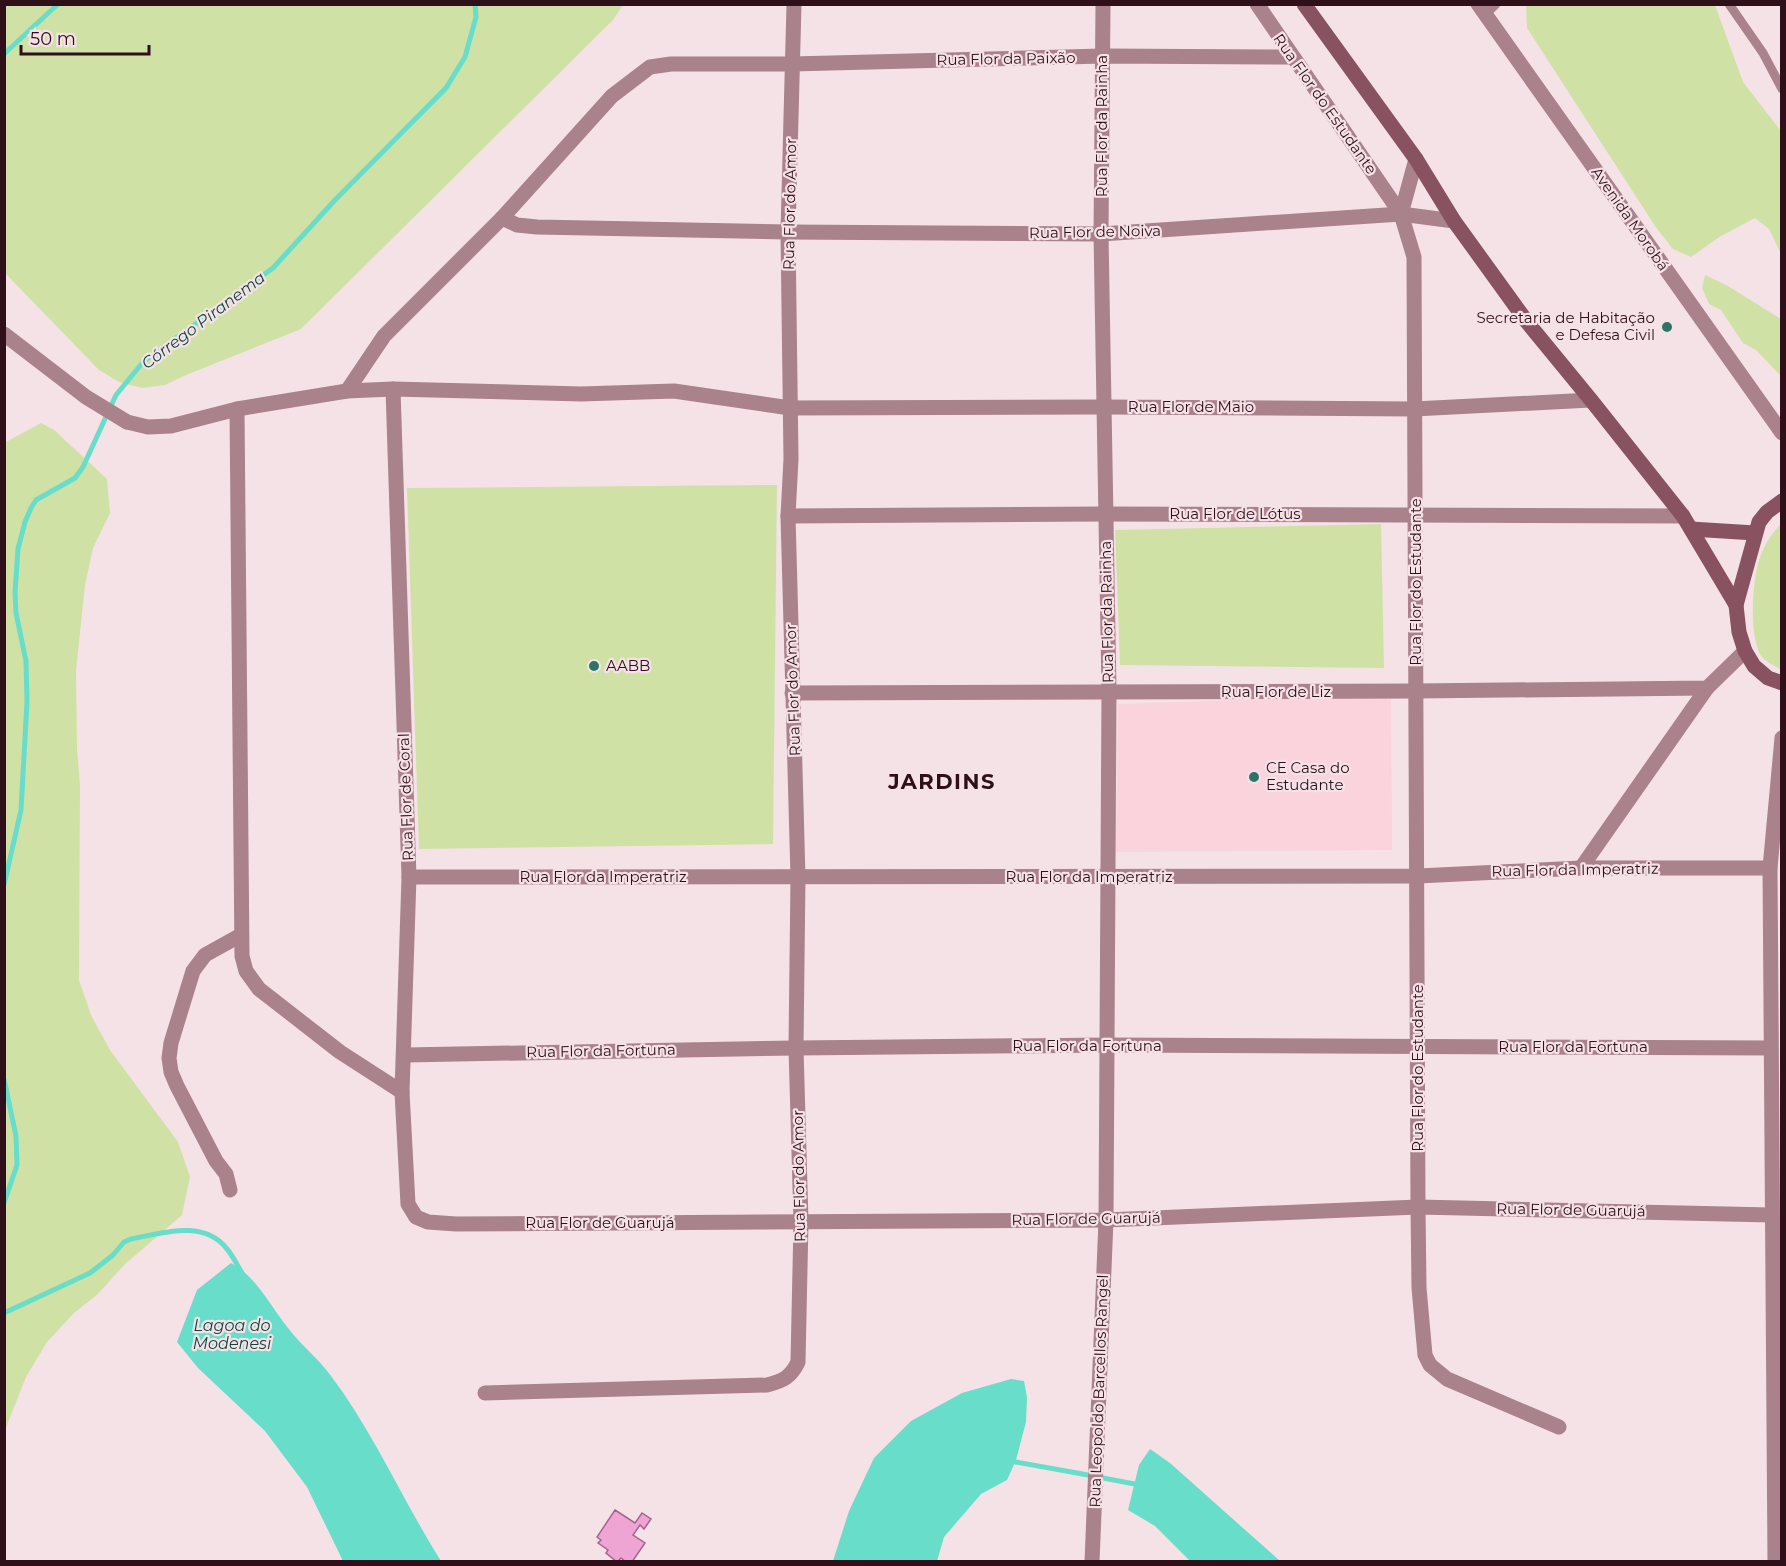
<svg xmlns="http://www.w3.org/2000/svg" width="1786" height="1566" font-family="Montserrat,sans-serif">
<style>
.built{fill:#fad3dd}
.green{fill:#d0e1a6}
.water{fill:#67ddca}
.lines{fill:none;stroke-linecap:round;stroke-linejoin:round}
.stream{stroke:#67ddca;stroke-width:5}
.building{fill:#eea5d3;stroke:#a7638f;stroke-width:1.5}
.service{stroke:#a9828c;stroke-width:9}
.minor{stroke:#a9828c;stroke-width:15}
.tertiary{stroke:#a9828c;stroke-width:15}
.secondary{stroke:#885261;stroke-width:15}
.poi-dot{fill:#2e7368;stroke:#f5e2e7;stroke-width:2}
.labels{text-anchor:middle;stroke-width:4.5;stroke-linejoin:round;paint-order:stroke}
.street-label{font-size:15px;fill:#2f101a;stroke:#f5e2e7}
.poi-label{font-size:15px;fill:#2f101a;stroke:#f5e2e7;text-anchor:start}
.water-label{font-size:16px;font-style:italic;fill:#0d433c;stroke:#f5e2e7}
.district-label{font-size:21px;font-weight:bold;letter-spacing:1.5px;fill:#2f101a;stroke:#f5e2e7}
</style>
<rect width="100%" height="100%" fill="#f5e2e7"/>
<path class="built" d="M1391,695L1392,850L1116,852L1118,704Z"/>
<g class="green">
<path d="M4,5L5,4L623,5L613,20L301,329L186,375L165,385L142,388L119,382L99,370L5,273Z"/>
<path d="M1526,5H1715L1743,82L1781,131V254L1769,229L1755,218L1721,236L1691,257L1673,249L1655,226L1527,28Z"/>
<path d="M1705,275L1728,286L1781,319V376L1756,350L1743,343L1721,310L1709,304L1702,288Z"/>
<path d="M41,423L54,430L107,479L110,513L93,548L85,585L76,671L77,748L80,786L79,980L91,1015L110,1050L178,1142L190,1177L182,1215L124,1265L98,1294L74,1313L47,1342L26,1377L5,1430L4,443Z"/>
<path d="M777,485L773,844L419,849L407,488Z"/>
<path d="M1381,524L1384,668L1120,665L1115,530Z"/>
<path d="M1781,524V670C1776,666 1766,662 1762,657C1749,640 1752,584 1758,564C1762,549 1770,535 1781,524Z"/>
</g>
<g class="water">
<path d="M231,1263C255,1275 271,1307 288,1328C301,1345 318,1358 331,1376C374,1433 403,1501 441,1561H343L307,1487L265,1431L198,1368L177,1342L197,1290Z"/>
<path d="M1011,1379L1024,1381L1027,1397L1026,1422L1016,1460L1007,1480L981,1494L944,1537L937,1561H833L849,1511L874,1458L911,1421L962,1393Z"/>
<path d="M1150,1449L1170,1463L1280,1561H1190L1155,1526L1128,1510L1139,1465Z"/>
</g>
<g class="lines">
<g class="stream">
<path d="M4,54L58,4"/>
<path d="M4,885L21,810L27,702L26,661L16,613L15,592L18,549L25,522L31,508L36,500L75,478L83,467L116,395L144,361L273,268L335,200L446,88L465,57L476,17L475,4"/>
<path d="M4,1079L16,1136L17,1165L4,1203"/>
<path d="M4,1313L90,1273L113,1255L124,1242L131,1239C163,1233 204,1219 227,1249C233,1256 237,1265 242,1273"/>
<path d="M1010,1461L1088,1475"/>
<path d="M1103,1478L1140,1485"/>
</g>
</g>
<path class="building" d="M615,1510L635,1523L642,1513L651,1519L644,1529L640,1525L633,1535L645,1543L632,1562H626L621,1558L617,1562L606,1553L608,1550L598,1543L601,1540L597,1537Z"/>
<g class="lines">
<g class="service">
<path d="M1729,4L1763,53L1782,89"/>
<path d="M1485,15L1496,4"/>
</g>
<g class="minor">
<path d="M1257,4L1401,214L1414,257L1418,1207L1419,1288L1425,1355L1430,1365L1447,1379L1559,1427"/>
<path d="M1478,4L1782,433"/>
<path d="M1401,214L1416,159"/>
<path d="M502,218L517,225L537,227L788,232L1101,234L1401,214L1454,221"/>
<path d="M393,389L409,877L402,1092L408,1204L416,1217L428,1222L456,1224L1106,1220L1418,1207L1771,1215"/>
<path d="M347,391L384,336L502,218L612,96L650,67L671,64H792L1103,56L1292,57"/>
<path d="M237,409L242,956L246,971L259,989L340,1052L402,1092"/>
<path d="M127,422L148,427L171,426L237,409L347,391L393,389L581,394L674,391L790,408L1104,407L1414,409L1591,400"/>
<path d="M788,516L1105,514L1683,516"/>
<path d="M792,693L1416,691L1707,688L1745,651"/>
<path d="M1581,868L1707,688"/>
<path d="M409,877L1418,876L1581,868H1770"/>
<path d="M405,1055L796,1048L1107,1045L1770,1048"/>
<path d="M230,1190L226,1174L216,1161L177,1086L171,1072L169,1058L171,1043L193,971L205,955L241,935"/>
<path d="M485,1393L767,1385C783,1381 791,1377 798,1362L801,1222L796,1048L798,877L788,516L791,459L788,232L794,4"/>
<path d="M1092,1562L1106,1220L1109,691L1101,234L1103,4"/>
<path d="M1775,1562L1770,868L1782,738"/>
</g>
<path class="tertiary" d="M4,334L86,397L127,422"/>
<g class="secondary">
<path d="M1304,4L1416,159L1454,221L1527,322L1591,400L1683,516L1736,605"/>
<path d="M1782,501L1767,512L1759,522L1736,605L1739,632L1745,651L1754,666L1768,678L1782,683"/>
<path d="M1691,529L1755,533"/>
</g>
</g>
<g class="poi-dot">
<circle cx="1667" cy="327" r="6"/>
<circle cx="594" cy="666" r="6"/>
<circle cx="1254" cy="777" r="6"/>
</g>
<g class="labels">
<g class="street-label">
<text transform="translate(1006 59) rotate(-1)" y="5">Rua Flor da Paixão</text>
<text transform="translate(1325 104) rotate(55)" y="5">Rua Flor do Estudante</text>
<text transform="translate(1102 126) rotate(-90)" y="5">Rua Flor da Rainha</text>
<text transform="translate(790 204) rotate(-89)" y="5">Rua Flor do Amor</text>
<text transform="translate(1630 219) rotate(55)" y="5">Avenida Morobá</text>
<text transform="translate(1095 232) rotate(-1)" y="5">Rua Flor de Noiva</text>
<text x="1191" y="412">Rua Flor de Maio</text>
<text x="1235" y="519">Rua Flor de Lótus</text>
<text transform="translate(1416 582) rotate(-90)" y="5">Rua Flor do Estudante</text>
<text transform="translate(1107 612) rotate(-91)" y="5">Rua Flor da Rainha</text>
<text transform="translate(793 690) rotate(-92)" y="5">Rua Flor do Amor</text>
<text x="1276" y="697">Rua Flor de Liz</text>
<text transform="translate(406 797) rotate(-92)" y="5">Rua Flor de Coral</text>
<text transform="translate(1575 870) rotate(-1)" y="5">Rua Flor da Imperatriz</text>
<text x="603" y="882">Rua Flor da Imperatriz</text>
<text x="1089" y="882">Rua Flor da Imperatriz</text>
<text x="1087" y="1051">Rua Flor da Fortuna</text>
<text x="1573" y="1052">Rua Flor da Fortuna</text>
<text transform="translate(601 1051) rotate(-1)" y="5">Rua Flor da Fortuna</text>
<text transform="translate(1418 1068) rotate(-90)" y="5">Rua Flor do Estudante</text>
<text transform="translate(799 1176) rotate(-91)" y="5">Rua Flor do Amor</text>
<text transform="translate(1571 1210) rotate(1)" y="5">Rua Flor de Guarujá</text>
<text transform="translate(1086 1219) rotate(-1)" y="5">Rua Flor de Guarujá</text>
<text x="600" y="1228">Rua Flor de Guarujá</text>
<text transform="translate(1099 1391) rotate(-88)" y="5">Rua Leopoldo Barcellos Rangel</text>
</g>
<g class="poi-label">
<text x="1655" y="323" text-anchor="end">Secretaria de Habitação<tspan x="1655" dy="17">e Defesa Civil</tspan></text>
<text x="606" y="671">AABB</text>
<text x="1266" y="773">CE Casa do<tspan x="1266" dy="17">Estudante</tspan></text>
</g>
<g class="water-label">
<text transform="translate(203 320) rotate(-37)" y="6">Córrego Piranema</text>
<text x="232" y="1331">Lagoa do<tspan x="232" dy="18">Modenesi</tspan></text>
</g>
<g class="district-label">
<text x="942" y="789">JARDINS</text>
</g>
</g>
<rect width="1786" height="1566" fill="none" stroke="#2f101a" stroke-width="12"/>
<path d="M21 45v9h128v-9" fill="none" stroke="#2f101a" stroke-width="3"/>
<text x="30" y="45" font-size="18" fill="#2f101a" stroke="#f5e2e7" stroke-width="4.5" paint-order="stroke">50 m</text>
</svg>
